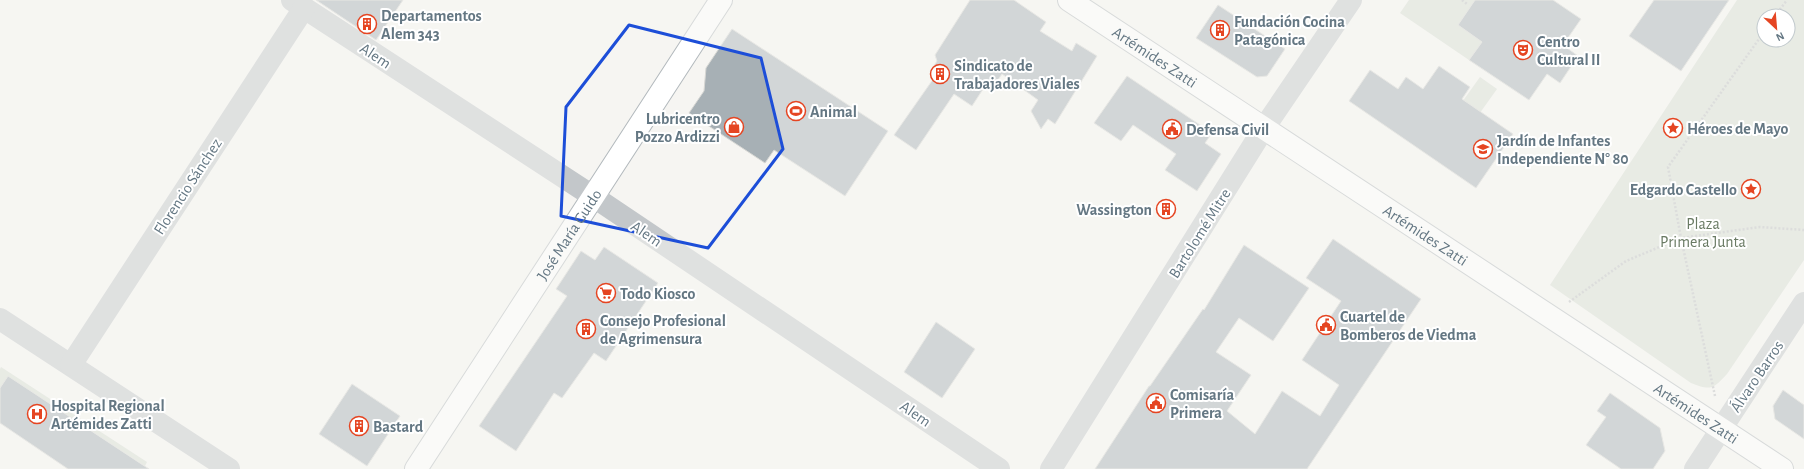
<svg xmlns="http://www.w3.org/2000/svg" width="1804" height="469" font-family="'Alegreya Sans',sans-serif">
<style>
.green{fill:#d7ddd3;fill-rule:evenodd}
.building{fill:#a7b0b5;stroke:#d7d7d4}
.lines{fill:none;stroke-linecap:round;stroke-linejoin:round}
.secondary-casing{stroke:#b3b9bd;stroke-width:24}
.path{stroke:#bdbfc1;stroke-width:2.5;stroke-dasharray:2 2;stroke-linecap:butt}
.minor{stroke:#c3c7ca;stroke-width:22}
.secondary{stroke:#fff;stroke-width:22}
.marked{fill:none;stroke:#1d4ed8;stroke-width:3;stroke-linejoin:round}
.labels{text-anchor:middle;stroke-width:4;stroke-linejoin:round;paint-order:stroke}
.poi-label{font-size:16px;font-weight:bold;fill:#647783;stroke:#fff;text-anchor:start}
.street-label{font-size:16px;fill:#647783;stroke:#fff}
.park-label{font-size:16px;fill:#697a63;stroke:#fff}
</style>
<rect width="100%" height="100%" fill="#f6f5f2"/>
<g class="green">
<path d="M1409,0H1475L1458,25L1482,42L1469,60L1400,13Z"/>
<path d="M1737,0H1804V260L1727,374C1713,389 1711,391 1691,383L1550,285ZM1764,16H1788V40H1764Z"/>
<path d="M1480,77L1497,89L1472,124L1455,112Z"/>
<path d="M1,367L147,462L145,466L8,376L0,388V369Z"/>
</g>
<g class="building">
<path d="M316,0H403L376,40Z"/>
<path d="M970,0H1014L1046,22L1040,31L1072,51L1076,43L1097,56L1055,124L1048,119L1041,129L1031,111L1038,100L1002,74L993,87L987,83L972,106L954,94L916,150L894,135L936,75L930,72L937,61L935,55Z"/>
<path d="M1475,0H1553L1581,19L1563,45L1578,56L1560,83L1547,74L1529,100L1469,60L1482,42L1458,25Z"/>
<path d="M1654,0H1729L1681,71L1629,36Z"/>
<path d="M1218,5L1285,49L1267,76L1257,77L1196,38Z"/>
<path d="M732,29L888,131L845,196L774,150L765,163L689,113L704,91L706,68Z"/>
<path d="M1439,66L1470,87L1462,99L1513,134L1476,188L1349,101L1370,70L1398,89L1406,77L1423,89Z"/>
<path d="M1127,76L1212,133L1205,143L1221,154L1197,191L1165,170L1176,154L1133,125L1121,141L1094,123Z"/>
<path d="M1333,239L1421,299L1307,469H1095L1149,386H1150L1203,309L1204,310L1244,245L1309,288L1273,341L1239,318L1216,352L1251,375L1227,411L1255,434L1282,391L1320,416L1339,385L1302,360L1341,301L1306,278Z"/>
<path d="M604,247L658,283L606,361L594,353L562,398L554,393L516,451L479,426L567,296L556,289L581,251L595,260Z"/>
<path d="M936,322L975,349L942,398L904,372Z"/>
<path d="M8,376L149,469H68L0,423V388Z"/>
<path d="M352,384L400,416L367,466L319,434Z"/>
<path d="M1783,390L1804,405V439L1775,419L1773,406Z"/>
<path d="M1610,393L1660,428L1665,451L1653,469H1621L1586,445L1606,417L1597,411Z"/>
</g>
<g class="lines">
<defs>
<g id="secondary">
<path id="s1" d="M1069,0L1782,469"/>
<path id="s2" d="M416,469L721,0"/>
</g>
</defs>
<use href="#secondary" class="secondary-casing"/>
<g class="path">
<path d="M1462,0L1467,4"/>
<path d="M1775,16L1787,0"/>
<path d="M1569,302L1626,261L1681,238L1760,227L1804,230"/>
<path d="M1715,396L1681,238L1668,167L1764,32"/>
</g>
<g class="minor">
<path d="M292,0L594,197L999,469"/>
<path d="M0,319L229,469"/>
<path d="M71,365L304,8"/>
<path d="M1051,469L1264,128L1351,0"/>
<path d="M1695,469L1804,303"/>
</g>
<use href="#secondary" class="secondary"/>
</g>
<path d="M0 0H1804V469H0ZM629,25L761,58L783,149L708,248L561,216L566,107Z" fill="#f6f5f2" fill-opacity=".55" fill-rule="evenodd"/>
<path class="marked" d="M629,25L761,58L783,149L708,248L561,216L566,107Z"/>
<defs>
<symbol id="building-ring" viewBox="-11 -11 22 22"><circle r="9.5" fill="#fff" stroke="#e54522" stroke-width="1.5"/><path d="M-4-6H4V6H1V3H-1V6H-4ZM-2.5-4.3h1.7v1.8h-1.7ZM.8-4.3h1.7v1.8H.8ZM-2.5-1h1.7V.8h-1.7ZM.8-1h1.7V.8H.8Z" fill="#e54522"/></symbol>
<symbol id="theatre-ring" viewBox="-11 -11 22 22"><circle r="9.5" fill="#fff" stroke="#e54522" stroke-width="1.5"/><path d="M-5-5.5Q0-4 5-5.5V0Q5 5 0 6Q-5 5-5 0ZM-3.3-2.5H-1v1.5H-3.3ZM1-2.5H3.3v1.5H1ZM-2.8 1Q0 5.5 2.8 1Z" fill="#e54522"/></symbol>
<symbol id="stadium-ring" viewBox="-11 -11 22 22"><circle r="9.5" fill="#fff" stroke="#e54522" stroke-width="1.5"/><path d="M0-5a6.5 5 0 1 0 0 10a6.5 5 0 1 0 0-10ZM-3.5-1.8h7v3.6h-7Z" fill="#e54522"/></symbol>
<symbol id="shop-ring" viewBox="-11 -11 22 22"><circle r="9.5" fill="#fff" stroke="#e54522" stroke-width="1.5"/><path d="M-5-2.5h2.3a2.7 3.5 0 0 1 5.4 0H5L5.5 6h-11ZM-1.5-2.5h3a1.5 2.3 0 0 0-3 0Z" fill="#e54522"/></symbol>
<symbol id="sight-ring" viewBox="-11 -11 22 22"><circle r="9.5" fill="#fff" stroke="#e54522" stroke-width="1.5"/><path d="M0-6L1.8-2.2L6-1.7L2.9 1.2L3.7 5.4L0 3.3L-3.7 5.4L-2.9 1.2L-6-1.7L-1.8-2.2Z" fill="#e54522"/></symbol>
<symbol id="civic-ring" viewBox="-11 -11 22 22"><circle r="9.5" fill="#fff" stroke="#e54522" stroke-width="1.5"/><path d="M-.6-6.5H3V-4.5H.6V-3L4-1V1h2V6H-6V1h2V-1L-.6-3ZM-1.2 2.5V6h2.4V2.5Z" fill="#e54522"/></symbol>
<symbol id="school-ring" viewBox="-11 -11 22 22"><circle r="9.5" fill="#fff" stroke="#e54522" stroke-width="1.5"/><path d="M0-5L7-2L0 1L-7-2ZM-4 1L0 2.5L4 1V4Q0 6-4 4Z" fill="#e54522"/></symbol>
<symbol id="supermarket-ring" viewBox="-11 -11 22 22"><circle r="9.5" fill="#fff" stroke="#e54522" stroke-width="1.5"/><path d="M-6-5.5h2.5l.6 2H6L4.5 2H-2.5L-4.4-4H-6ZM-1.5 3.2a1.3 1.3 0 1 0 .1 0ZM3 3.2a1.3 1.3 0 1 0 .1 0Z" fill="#e54522"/></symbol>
<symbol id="hospital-ring" viewBox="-11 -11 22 22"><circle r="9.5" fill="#fff" stroke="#e54522" stroke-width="1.5"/><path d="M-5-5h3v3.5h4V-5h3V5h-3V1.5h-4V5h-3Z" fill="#e54522"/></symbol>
</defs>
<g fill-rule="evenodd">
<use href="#building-ring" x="356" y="13" width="22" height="22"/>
<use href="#building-ring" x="1209" y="19" width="22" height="22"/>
<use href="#theatre-ring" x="1512" y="39" width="22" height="22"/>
<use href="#building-ring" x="929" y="63" width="22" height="22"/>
<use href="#stadium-ring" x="785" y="100" width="22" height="22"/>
<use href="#shop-ring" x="723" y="116" width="22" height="22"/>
<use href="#sight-ring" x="1662" y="117" width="22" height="22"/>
<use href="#civic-ring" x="1161" y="118" width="22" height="22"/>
<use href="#school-ring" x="1472" y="138" width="22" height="22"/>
<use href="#sight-ring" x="1740" y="178" width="22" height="22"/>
<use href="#building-ring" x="1155" y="198" width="22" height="22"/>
<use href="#supermarket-ring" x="595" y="282" width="22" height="22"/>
<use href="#civic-ring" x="1315" y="314" width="22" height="22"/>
<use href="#building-ring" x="575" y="318" width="22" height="22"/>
<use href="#civic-ring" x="1145" y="392" width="22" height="22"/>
<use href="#hospital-ring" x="26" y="403" width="22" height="22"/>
<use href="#building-ring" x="348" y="415" width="22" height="22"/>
</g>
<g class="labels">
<g class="poi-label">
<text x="381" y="21">Departamentos<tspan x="381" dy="18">Alem 343</tspan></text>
<text x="1234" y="27">Fundación Cocina<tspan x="1234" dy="18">Patagónica</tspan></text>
<text x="1537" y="47">Centro<tspan x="1537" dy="18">Cultural II</tspan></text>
<text x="954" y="71">Sindicato de<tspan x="954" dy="18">Trabajadores Viales</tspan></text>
<text x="810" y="117">Animal</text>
<text x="720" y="124" text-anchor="end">Lubricentro<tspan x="720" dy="18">Pozzo Ardizzi</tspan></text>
<text x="1687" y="134">Héroes de Mayo</text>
<text x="1186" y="135">Defensa Civil</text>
<text x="1497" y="146">Jardín de Infantes<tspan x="1497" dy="18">Independiente N° 80</tspan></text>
<text x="1737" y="195" text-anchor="end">Edgardo Castello</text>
<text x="1152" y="215" text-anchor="end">Wassington</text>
<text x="620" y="299">Todo Kiosco</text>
<text x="1340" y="322">Cuartel de<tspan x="1340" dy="18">Bomberos de Viedma</tspan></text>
<text x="600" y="326">Consejo Profesional<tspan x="600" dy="18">de Agrimensura</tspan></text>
<text x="1170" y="400">Comisaría<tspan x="1170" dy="18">Primera</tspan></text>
<text x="51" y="411">Hospital Regional<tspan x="51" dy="18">Artémides Zatti</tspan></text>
<text x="373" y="432">Bastard</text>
</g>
<g class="street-label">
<text transform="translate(376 55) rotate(33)" y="6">Alem</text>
<text dy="6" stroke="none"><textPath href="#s1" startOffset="103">Artémides Zatti</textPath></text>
<text transform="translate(187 186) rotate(-57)" y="6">Florencio Sánchez</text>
<text transform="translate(647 233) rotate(34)" y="6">Alem</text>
<text transform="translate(1199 233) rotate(-58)" y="6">Bartolomé Mitre</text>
<text dy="6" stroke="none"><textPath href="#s1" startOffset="427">Artémides Zatti</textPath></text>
<text dy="6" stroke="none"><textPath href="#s2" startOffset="280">José María Guido</textPath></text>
<text transform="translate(1756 376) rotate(-56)" y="6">Álvaro Barros</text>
<text dy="6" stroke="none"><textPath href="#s1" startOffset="751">Artémides Zatti</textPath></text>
<text transform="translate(916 413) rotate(34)" y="6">Alem</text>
</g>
<g class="park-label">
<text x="1703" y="229">Plaza<tspan x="1703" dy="18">Primera Junta</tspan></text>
</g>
</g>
<g transform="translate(1776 28) rotate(154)"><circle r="19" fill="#ffffff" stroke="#c1c9cd"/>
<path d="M0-3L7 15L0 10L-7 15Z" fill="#e54522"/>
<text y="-6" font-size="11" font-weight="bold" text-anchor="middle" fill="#647783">N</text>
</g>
</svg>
